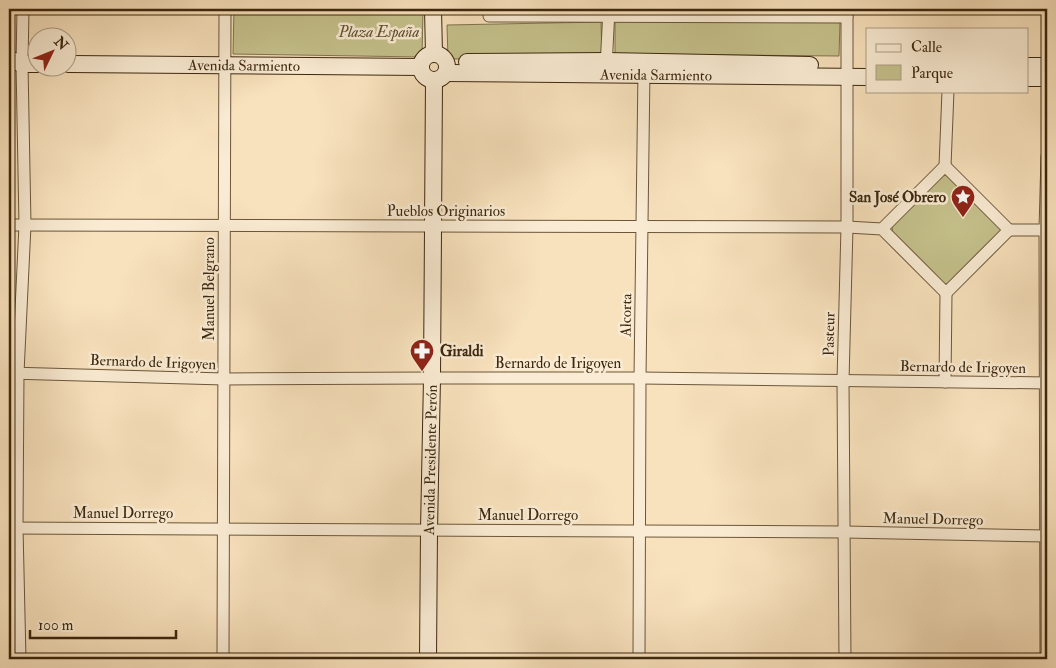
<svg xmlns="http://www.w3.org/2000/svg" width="1056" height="668" font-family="'IM FELL Double Pica',serif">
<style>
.green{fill:#c5c18c;stroke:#80744e}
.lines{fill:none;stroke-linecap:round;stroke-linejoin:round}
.street-casing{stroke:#6b563a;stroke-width:13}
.secondary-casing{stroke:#3c270f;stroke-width:18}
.street{stroke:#faecd4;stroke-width:11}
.secondary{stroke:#faecd4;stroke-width:16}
.labels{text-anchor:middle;stroke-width:5;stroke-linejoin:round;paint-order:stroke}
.park-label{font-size:15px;font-style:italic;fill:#5e4e2e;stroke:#faecd4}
.street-label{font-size:15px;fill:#3c270f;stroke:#faecd4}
.poi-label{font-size:15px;font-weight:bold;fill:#3c270f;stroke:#faecd4;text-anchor:end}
</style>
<rect width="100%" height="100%" fill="#f8e2bd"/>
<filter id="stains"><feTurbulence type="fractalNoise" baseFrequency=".004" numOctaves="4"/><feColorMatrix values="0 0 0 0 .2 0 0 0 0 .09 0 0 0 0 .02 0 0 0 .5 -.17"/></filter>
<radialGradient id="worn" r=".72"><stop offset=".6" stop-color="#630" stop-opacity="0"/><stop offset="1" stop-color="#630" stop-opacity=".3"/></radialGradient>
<g class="green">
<path d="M234,9H423L422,57L233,54Z"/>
<path d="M615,21L840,22L839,56L615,54Z"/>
<path d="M601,22L602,57L448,59L447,25Z"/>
<path d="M945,175H948L1001,226L1002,232L948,284H945L893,234L892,227L942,176Z"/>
</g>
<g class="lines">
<defs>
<g id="street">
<path d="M489,9V16L847,17"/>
<path d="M606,68L609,9"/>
<path d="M945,166L948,91"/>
<path d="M9,225L847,227L882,229L946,293L1009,230L945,166L882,229"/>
<path d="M1009,230H1047"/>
<path d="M9,373L224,379L432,378H640L1047,383"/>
<path d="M945,382L946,293"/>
<path d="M9,528L845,532L1047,536"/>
<path d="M20,659L17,528L18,373L25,225L22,64L23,9"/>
<path d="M223,659L225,9"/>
<path d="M639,659L640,378L644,69"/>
<path d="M845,659L843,381L847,227V9"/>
<path d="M1046,659L1045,230L1047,156"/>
</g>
<g id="secondary">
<path d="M433,9L434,54"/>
<circle cx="434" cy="67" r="13"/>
<path d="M9,59L22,64H38"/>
<path d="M467,62L606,61L810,65"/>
<path id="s1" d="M68,64L421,67"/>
<path d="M1027,66H1047"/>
<path id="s2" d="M446,73L867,77"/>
<path d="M1027,78H1047"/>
<path id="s3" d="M428,659L429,530L432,378L434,80"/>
</g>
</defs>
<use href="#street" class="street-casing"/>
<use href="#secondary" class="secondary-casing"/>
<use href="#street" class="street"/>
<use href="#secondary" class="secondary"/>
</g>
<defs>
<symbol id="sight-pin" viewBox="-11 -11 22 30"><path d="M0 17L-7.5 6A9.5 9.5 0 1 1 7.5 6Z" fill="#8f2418" stroke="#faecd4"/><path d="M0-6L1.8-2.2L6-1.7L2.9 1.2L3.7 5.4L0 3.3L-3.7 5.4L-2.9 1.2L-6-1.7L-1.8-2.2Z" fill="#fff"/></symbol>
<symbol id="pharmacy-pin" viewBox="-11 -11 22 30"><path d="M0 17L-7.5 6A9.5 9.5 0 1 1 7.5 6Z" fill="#8f2418" stroke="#faecd4"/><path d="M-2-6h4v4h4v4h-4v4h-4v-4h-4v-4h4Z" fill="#fff"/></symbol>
</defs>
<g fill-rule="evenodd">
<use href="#sight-pin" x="949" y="183" width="28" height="38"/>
<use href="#pharmacy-pin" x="408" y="337" width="28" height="38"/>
</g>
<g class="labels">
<g class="park-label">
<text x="379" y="37">Plaza España</text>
</g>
<g class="street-label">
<text dy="5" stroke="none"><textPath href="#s1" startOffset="176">Avenida Sarmiento</textPath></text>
<text dy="5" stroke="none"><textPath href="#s2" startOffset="210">Avenida Sarmiento</textPath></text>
<text x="446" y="216">Pueblos Originarios</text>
<text transform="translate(209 289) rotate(-90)" y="5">Manuel Belgrano</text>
<text transform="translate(626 315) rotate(-89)" y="5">Alcorta</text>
<text transform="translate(829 334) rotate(-89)" y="5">Pasteur</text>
<text transform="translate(153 362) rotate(2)" y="5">Bernardo de Irigoyen</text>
<text x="558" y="368">Bernardo de Irigoyen</text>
<text transform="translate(963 367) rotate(1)" y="5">Bernardo de Irigoyen</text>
<text dy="5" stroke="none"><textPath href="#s3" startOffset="199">Avenida Presidente Perón</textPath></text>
<text x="123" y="518">Manuel Dorrego</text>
<text x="528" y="520">Manuel Dorrego</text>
<text transform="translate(933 519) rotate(1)" y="5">Manuel Dorrego</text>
</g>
<g class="poi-label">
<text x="946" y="202">San José Obrero</text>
<text x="440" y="356" text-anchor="start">Giraldi</text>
</g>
</g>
<rect width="1056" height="668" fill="none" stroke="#f8e2bd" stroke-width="30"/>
<rect x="10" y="10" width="1036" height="648" fill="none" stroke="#3c270f" stroke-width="2.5"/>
<rect x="15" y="15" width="1026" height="638" fill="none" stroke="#3c270f"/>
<rect x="866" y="28" width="162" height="65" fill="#faecd4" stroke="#ae9d85"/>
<rect x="876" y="44" width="25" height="8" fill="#faecd4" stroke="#ae9d85"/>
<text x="911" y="52" font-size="15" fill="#3c270f">Calle</text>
<rect x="876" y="65" width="25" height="15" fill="#c5c18c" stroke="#ae9d85"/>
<text x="911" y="78" font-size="15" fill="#3c270f">Parque</text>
<g transform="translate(52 52) rotate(47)"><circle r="24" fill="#faecd4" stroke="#ae9d85"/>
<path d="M0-4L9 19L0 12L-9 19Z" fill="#8f2418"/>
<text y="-8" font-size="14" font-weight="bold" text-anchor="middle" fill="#3c270f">N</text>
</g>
<path d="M30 630v8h146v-8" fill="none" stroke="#3c270f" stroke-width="2.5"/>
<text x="38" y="630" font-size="15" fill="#3c270f" stroke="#faecd4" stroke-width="4" paint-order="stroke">100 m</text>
<rect width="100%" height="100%" filter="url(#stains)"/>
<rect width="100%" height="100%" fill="url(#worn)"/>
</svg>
